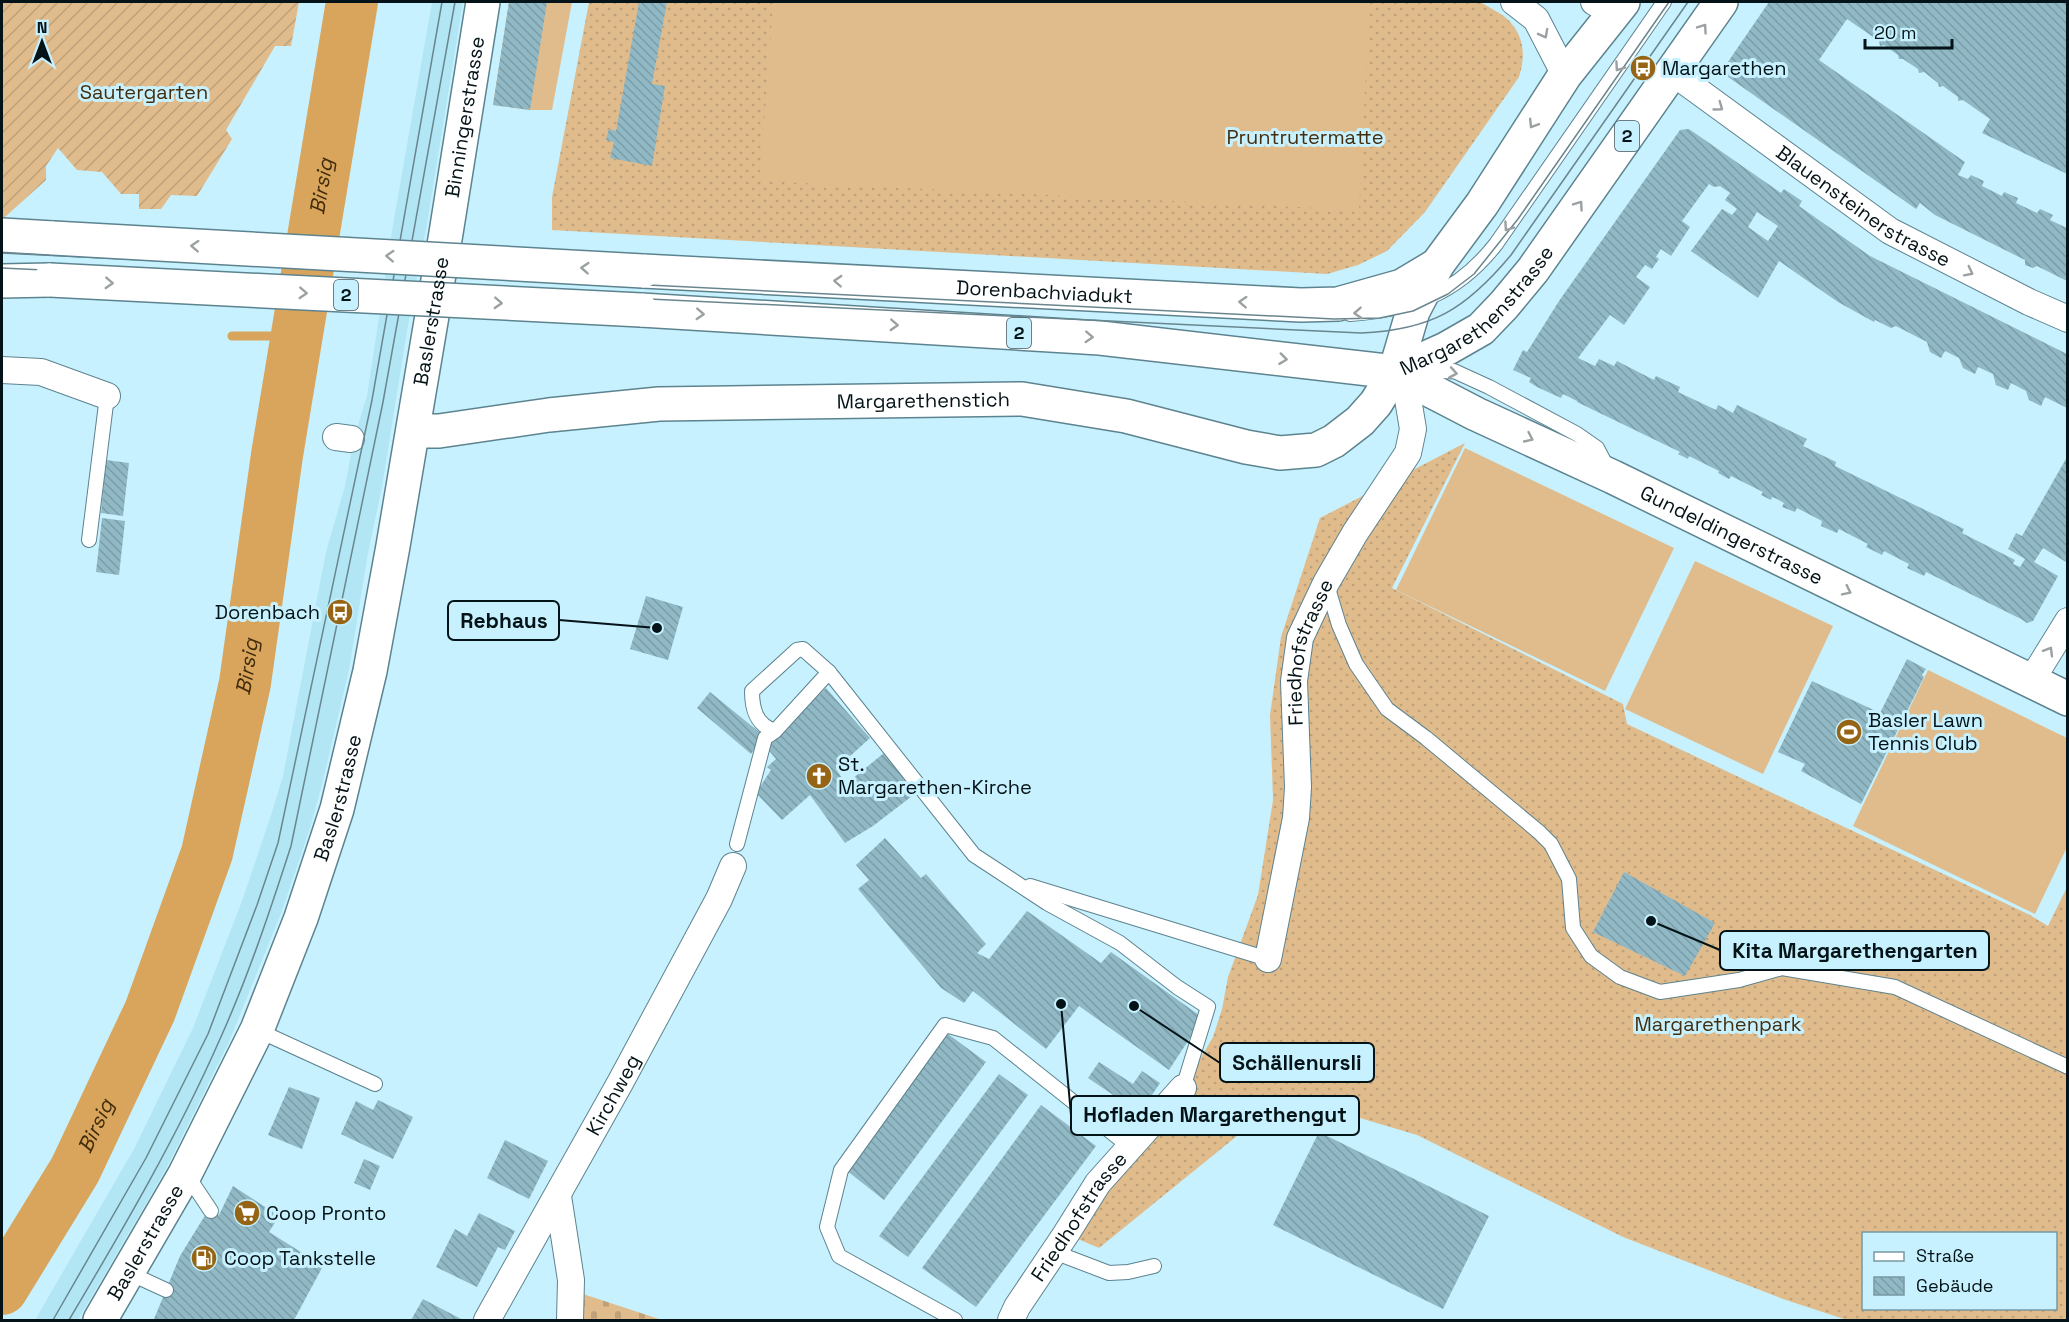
<svg xmlns="http://www.w3.org/2000/svg" width="2069" height="1322" font-family="'Space Grotesk',sans-serif">
<style>
.built{fill:#b3e6f5}
.grass{fill:url(#grass-dots);fill-rule:evenodd}
.cemetery{fill:url(#cemetery-stones)}
.garden{fill:url(#garden-furrows)}
.pitch{fill:#e0bc8d}
.lines{fill:none;stroke-linecap:round;stroke-linejoin:round}
.stream{stroke:#d9a55c;stroke-width:9}
.river{stroke:#d9a55c;stroke-width:52}
.building{fill:url(#building-back-hatch);fill-rule:evenodd}
.lane-casing{stroke:#5d838f;stroke-width:16}
.street-casing{stroke:#5d838f;stroke-width:28}
.secondary-casing{stroke:#5d838f;stroke-width:36}
.primary-casing{stroke:#5d838f;stroke-width:36}
.lane{stroke:#fff;stroke-width:14}
.street{stroke:#fff;stroke-width:26}
.secondary{stroke:#fff;stroke-width:33}
.primary{stroke:#fff;stroke-width:33}
.tram{stroke:#69868f;stroke-width:1.5}
.primary-bridge-casing{stroke:#5d838f;stroke-width:36;stroke-linecap:butt}
.primary-bridge{stroke:#fff;stroke-width:33}
.oneway{stroke:#9ba1a2}
.labels{text-anchor:middle;stroke-width:6;stroke-linejoin:round;paint-order:stroke}
.shield{fill:#c7f1fe;stroke:#3e565c;stroke-width:1.5}
.shield-label{font-size:18px;font-weight:bold;fill:#041317}
.poi-label{font-size:20px;fill:#041317;stroke:#c7f1fe;text-anchor:start}
.park-label{font-size:20px;fill:#442e0e;stroke:#c7f1fe}
.street-label{font-size:20px;fill:#041317;stroke:#c7f1fe}
.water-label{font-size:21px;font-style:italic;fill:#402b0a;stroke:#c7f1fe}
.leader{fill:none;stroke:#041317;stroke-width:2}
.callout-dot{fill:#041317;stroke:#c7f1fe;stroke-width:2}
.callout{fill:#c7f1fe;stroke:#041317;stroke-width:2}
.callout-label{font-size:21px;text-anchor:middle;font-weight:bold;fill:#041317}
</style>
<defs>
<pattern id="grass-dots" width="8" height="8" patternUnits="userSpaceOnUse" patternTransform="scale(1.5)"><rect width="8" height="8" fill="#e0bc8d"/><path d="M2 2h.1M6 6h.1" fill="none" stroke="#bfa179" stroke-width="1.8" stroke-linecap="round"/></pattern>
<pattern id="cemetery-stones" width="16" height="16" patternUnits="userSpaceOnUse" patternTransform="scale(1.5)"><rect width="16" height="16" fill="#e0bc8d"/><path d="M2 7V4a2 2 0 0 1 4 0v3zM10 15v-3a2 2 0 0 1 4 0v3z" fill="#bfa179"/></pattern>
<pattern id="garden-furrows" width="10" height="10" patternUnits="userSpaceOnUse" patternTransform="scale(1.5)"><rect width="10" height="10" fill="#e0bc8d"/><path d="M-1 1l2-2M0 10L10 0M9 11l2-2" fill="none" stroke="#bfa179"/></pattern>
<pattern id="building-back-hatch" width="6" height="6" patternUnits="userSpaceOnUse" patternTransform="scale(1.5)"><rect width="6" height="6" fill="#90b8c5"/><path d="M-1 5l2 2M0 0l6 6M5-1l2 2" fill="none" stroke="#7b9da8"/></pattern>
</defs>
<rect width="100%" height="100%" fill="#c7f1fe"/>
<path class="built" d="M432,2H463L427,224L407,331L382,487L368,553L349,670L322,785L310,828L282,911L229,1042L166,1169L78,1320H35L134,1149L193,1028L242,901L271,815L283,776L326,552L345,486L355,434L367,396L393,225Z"/>
<g class="grass">
<path d="M589,2H1480C1490,8 1504,14 1511,23C1525,39 1525,58 1519,77L1425,212L1387,251L1358,265L1327,274L552,230V197Z"/>
<path d="M1465,443L1392,588L1623,704L1627,724L2030,915L2048,926L2067,887V1320H1847L1783,1299L1623,1237L1417,1135L1286,1096L1099,1248L1066,1234L1183,1088L1213,1037L1222,1009L1228,977L1258,895L1273,800L1270,715L1281,637L1320,518ZM1864,1234H2056V1308H1864Z"/>
</g>
<path class="cemetery" d="M580,1293L662,1320H580Z"/>
<path class="garden" d="M2,2H299L291,46H275L226,130L232,139L197,196L171,195L161,209H139V194H121L102,172L77,170L58,148L46,166V180L5,217H2Z"/>
<g class="pitch">
<path d="M509,2H572L552,110H530L493,105Z"/>
<path d="M773,2H1358L1369,9L1359,210L760,181Z"/>
<path d="M1465,448L1674,548L1605,691L1396,590Z"/>
<path d="M1695,561L1833,626L1763,774L1625,709Z"/>
<path d="M1928,670L2067,738V847L2035,914L1853,826Z"/>
</g>
<g class="lines">
<path class="stream" d="M232,336H297"/>
<path class="river" id="s1" d="M2,1289L75,1170L150,1011L207,853L245,683L277,455L352,2"/>
</g>
<g class="building">
<path d="M509,2H547L530,110L493,105Z"/>
<path d="M639,2H667L652,84L665,86L652,166L610,158L614,142L606,140L609,129L616,131Z"/>
<path d="M1769,2H2067V174L1982,133L1990,119L1963,100L1958,101V97L1943,86L1939,87L1938,83L1924,72L1919,73L1918,69L1903,59H1899L1898,55L1884,45L1880,46L1879,41L1847,19L1819,60L1965,162L1958,175L1968,179L1971,175L1984,181L1982,186L2002,196L2004,192L2018,198L2016,203L2037,213L2040,209L2053,215L2050,220L2067,228V281L2037,266L2033,268L2025,265V260L1935,215L1920,203L1916,209L1721,72Z"/>
<path d="M1689,129L1781,193L1784,189L1802,201L1799,206L1870,256L2067,354V408L2045,397L2041,406L2029,400L2026,391L2011,383L2008,390L1996,385L1993,374L1978,367L1975,374L1963,368L1959,358L1945,351L1941,358L1930,352L1927,342L1896,326L1891,328L1875,320L1874,322L1838,302L1779,261L1758,298L1691,251L1722,209L1732,215L1737,209L1725,200L1730,193L1720,186L1714,187L1709,184L1682,221L1690,227L1671,256L1661,249L1656,257L1659,259L1652,269L1645,265L1636,277L1650,287L1624,325L1610,315L1578,358L1595,366L1599,359L1614,366L1617,361L1654,380L1656,376L1680,387L1678,392L1716,410L1718,405L1733,413L1737,405L1807,439L1803,446L1836,462L1835,466L1964,529L1962,533L2015,560L2013,564L2020,567L2025,559L2008,549L2016,533L2022,536L2067,457V559L2066,562L2043,548L2034,562L2058,576L2033,621L2027,623L2021,619L1926,572L1924,576L1907,568L1909,564L1884,551L1882,555L1866,547L1868,544L1839,529L1837,533L1821,526L1822,521L1797,508L1795,512L1782,507L1784,503L1777,499L1772,497L1771,500L1761,495L1763,492L1731,476L1729,479L1718,473L1719,471L1689,456L1688,459L1678,454L1680,452L1676,450L1577,402V401L1563,394L1561,398L1537,387L1529,382L1531,378L1513,370L1523,350L1527,352L1559,301L1680,130ZM1757,212L1778,226L1768,241L1748,227Z"/>
<path d="M106,460L129,463L123,516L101,513Z"/>
<path d="M102,518L125,521L119,575L96,572Z"/>
<path d="M646,596L683,607L668,660L630,649Z"/>
<path d="M1907,659L1926,669L1922,675L1924,677L1861,804L1801,771L1805,764L1778,752L1812,681L1880,713Z"/>
<path d="M826,688L870,738L836,769L846,784L884,753L916,793L873,826L845,843L810,795L782,820L756,793L771,770L767,767L776,759L765,746Z"/>
<path d="M710,692L764,736L751,754L697,708Z"/>
<path d="M885,838L921,878L926,874L986,944L977,953L989,959L1027,911L1101,963L1111,952L1203,1018L1169,1070L1079,1006L1046,1049L973,991L964,1003L941,988L858,889L869,880L856,865Z"/>
<path d="M1624,872L1715,923L1685,976L1593,932Z"/>
<path d="M948,1034L986,1062L884,1200L846,1170Z"/>
<path d="M1099,1062L1133,1084L1142,1071L1160,1083L1140,1113L1088,1078Z"/>
<path d="M999,1074L1028,1095L908,1257L879,1236Z"/>
<path d="M289,1087L320,1098L302,1149L268,1135Z"/>
<path d="M378,1100L413,1117L393,1159L341,1134L356,1101L373,1110Z"/>
<path d="M1041,1105L1096,1146L976,1307L922,1268Z"/>
<path d="M1319,1132L1489,1216L1443,1309L1273,1225Z"/>
<path d="M505,1140L548,1161L529,1199L487,1178Z"/>
<path d="M364,1159L380,1166L370,1190L354,1183Z"/>
<path d="M233,1186L279,1216L269,1232L323,1266L294,1320H157L154,1319L180,1256L209,1209L219,1215Z"/>
<path d="M479,1213L515,1231L505,1250L498,1247L477,1287L436,1267L455,1229L467,1236Z"/>
<path d="M423,1299L463,1320H411Z"/>
</g>
<g class="lines">
<defs>
<g id="lane">
<path d="M1350,314C1413,309 1456,295 1496,244L1664,2"/>
<path d="M1418,372L1454,371L1489,387L1577,434L1597,448L1607,467"/>
<path d="M89,540L107,396"/>
<path d="M1327,585L1339,625L1356,664L1387,709L1426,738L1539,832L1551,844L1569,879L1573,928L1591,956L1620,977L1660,992L1739,980L1782,968L1895,987L2068,1067"/>
<path d="M775,731C756,725 752,709 752,691L797,650L803,649L829,672"/>
<path d="M737,844L765,738L775,731L829,672L974,855L1047,903L1120,943L1177,987L1208,1007L1183,1088"/>
<path d="M1030,886L1268,959"/>
<path d="M257,1030L375,1084"/>
<path d="M187,1175L211,1211"/>
<path d="M1054,1252L1109,1273L1128,1272L1154,1266"/>
<path d="M129,1273L166,1290"/>
<path d="M955,1320L839,1256L827,1227L841,1170L945,1025L993,1038L1130,1147"/>
</g>
<g id="street">
<path d="M1514,2L1536,19L1565,75"/>
<path d="M1594,2L1614,13"/>
<path id="s2" d="M1672,72L1890,231L2029,302L2068,319"/>
<path d="M2,370L41,372L107,396"/>
<path d="M336,437L351,439"/>
<path d="M2031,681L2068,621"/>
<path id="s3" d="M1268,959L1296,818L1298,787L1294,681L1300,638L1326,583L1355,533L1408,453L1413,429L1408,399L1395,372"/>
<path d="M558,1196L571,1280L570,1320"/>
<path id="s4" d="M487,1320L620,1083L719,899L733,866"/>
<path id="s5" d="M1011,1320L1017,1307L1066,1234L1098,1183L1183,1088"/>
</g>
<g id="secondary">
<path id="s6" d="M1395,372L1476,414L1613,477L2068,699"/>
<path id="s7" d="M413,431H439L549,415L659,404L1022,399L1126,416L1246,447L1280,453L1316,450L1334,441L1360,421L1376,403L1395,372L1413,311L1437,265"/>
<path id="s8" d="M100,1320L185,1174L257,1030L301,918L337,809L370,671L393,546L446,233L483,2"/>
</g>
<g id="primary">
<path d="M2,235L53,238"/>
<path id="s9" d="M643,271L1301,305L1338,304L1402,286L1437,265L1482,204L1565,75L1623,2"/>
<path d="M2,281L50,280"/>
<path id="s10" d="M641,310L1100,338L1395,372L1446,349L1481,329L1504,305L1533,270L1721,2"/>
</g>
</defs>
<use href="#lane" class="lane-casing"/>
<use href="#street" class="street-casing"/>
<use href="#secondary" class="secondary-casing"/>
<use href="#primary" class="primary-casing"/>
<use href="#lane" class="lane"/>
<use href="#street" class="street"/>
<use href="#secondary" class="secondary"/>
<use href="#primary" class="primary"/>
<g class="tram">
<path d="M2,253L1334,319L1380,318L1413,311L1448,294L1474,274L1518,219L1669,2"/>
<path d="M2,268L1361,333C1432,330 1466,309 1511,255L1688,2"/>
<path d="M53,1320L146,1158L208,1034L257,905L278,843L372,400L442,2"/>
<path d="M69,1320C123,1229 177,1137 220,1039C248,977 270,911 291,846L383,402L455,2"/>
</g>
<defs>
<g id="primary-bridge">
<path d="M53,238L643,271"/>
<path d="M50,280L641,310"/>
</g>
</defs>
<use href="#primary-bridge" class="primary-bridge-casing"/>
<use href="#primary-bridge" class="primary-bridge"/>
</g>
<defs><path id="oneway-chevron" d="M-2-3.5L2.5 0L-2 3.5" fill="none" stroke-width="1.6" stroke-linecap="round" stroke-linejoin="round" transform="scale(1.5)"/></defs>
<g class="oneway">
<use href="#oneway-chevron" transform="translate(1703 28) rotate(-55)"/>
<use href="#oneway-chevron" transform="translate(1544 34) rotate(62)"/>
<use href="#oneway-chevron" transform="translate(1619 67) rotate(125)"/>
<use href="#oneway-chevron" transform="translate(1719 107) rotate(36)"/>
<use href="#oneway-chevron" transform="translate(1533 124) rotate(122)"/>
<use href="#oneway-chevron" transform="translate(1579 205) rotate(-55)"/>
<use href="#oneway-chevron" transform="translate(1508 227) rotate(125)"/>
<use href="#oneway-chevron" transform="translate(195 246) rotate(-177)"/>
<use href="#oneway-chevron" transform="translate(390 256) rotate(-177)"/>
<use href="#oneway-chevron" transform="translate(585 268) rotate(-176)"/>
<use href="#oneway-chevron" transform="translate(1969 272) rotate(27)"/>
<use href="#oneway-chevron" transform="translate(838 281) rotate(-177)"/>
<use href="#oneway-chevron" transform="translate(109 283) rotate(3)"/>
<use href="#oneway-chevron" transform="translate(303 293) rotate(3)"/>
<use href="#oneway-chevron" transform="translate(1243 302) rotate(-177)"/>
<use href="#oneway-chevron" transform="translate(498 303) rotate(3)"/>
<use href="#oneway-chevron" transform="translate(1358 313) rotate(176)"/>
<use href="#oneway-chevron" transform="translate(700 314) rotate(3)"/>
<use href="#oneway-chevron" transform="translate(894 325) rotate(3)"/>
<use href="#oneway-chevron" transform="translate(1089 337) rotate(3)"/>
<use href="#oneway-chevron" transform="translate(1283 359) rotate(7)"/>
<use href="#oneway-chevron" transform="translate(1453 373) rotate(10)"/>
<use href="#oneway-chevron" transform="translate(1529 438) rotate(25)"/>
<use href="#oneway-chevron" transform="translate(1847 591) rotate(26)"/>
<use href="#oneway-chevron" transform="translate(2049 651) rotate(-59)"/>
</g>
<defs>
<symbol id="bus-disc" viewBox="-11 -11 22 22"><circle r="9.5" fill="#956414" stroke="#c7f1fe"/><path d="M-5-6H5V4H4V6H2V4H-2V6H-4V4H-5ZM-3.5-4V0h7V-4ZM-3.5 1.2v1.5H-2V1.2ZM2 1.2v1.5H3.5V1.2Z" fill="#fff"/></symbol>
<symbol id="stadium-disc" viewBox="-11 -11 22 22"><circle r="9.5" fill="#956414" stroke="#c7f1fe"/><path d="M0-5a6.5 5 0 1 0 0 10a6.5 5 0 1 0 0-10ZM-3.5-1.8h7v3.6h-7Z" fill="#fff"/></symbol>
<symbol id="church-disc" viewBox="-11 -11 22 22"><circle r="9.5" fill="#956414" stroke="#c7f1fe"/><path d="M-1.2-6h2.4v3.5h3.3v2.4h-3.3V6h-2.4V-.1h-3.3v-2.4h3.3Z" fill="#fff"/></symbol>
<symbol id="supermarket-disc" viewBox="-11 -11 22 22"><circle r="9.5" fill="#956414" stroke="#c7f1fe"/><path d="M-6-5.5h2.5l.6 2H6L4.5 2H-2.5L-4.4-4H-6ZM-1.5 3.2a1.3 1.3 0 1 0 .1 0ZM3 3.2a1.3 1.3 0 1 0 .1 0Z" fill="#fff"/></symbol>
<symbol id="fuel-disc" viewBox="-11 -11 22 22"><circle r="9.5" fill="#956414" stroke="#c7f1fe"/><path d="M-5.5-6h7V0h2V4h1.3V-2.5L3-4.5l.8-.8L6-3V5H2.5V1h-1V6h-7ZM-4.2-4.7v3.2H.2V-4.7Z" fill="#fff"/></symbol>
</defs>
<g fill-rule="evenodd">
<use href="#bus-disc" x="1628" y="53" width="30" height="30"/>
<use href="#bus-disc" x="325" y="597" width="30" height="30"/>
<use href="#stadium-disc" x="1834" y="717" width="30" height="30"/>
<use href="#church-disc" x="804" y="761" width="30" height="30"/>
<use href="#supermarket-disc" x="232" y="1198" width="30" height="30"/>
<use href="#fuel-disc" x="189" y="1243" width="30" height="30"/>
</g>
<g class="labels">
<g class="shield">
<rect x="1615" y="121" width="24" height="30" rx="4.5"/>
<rect x="334" y="280" width="24" height="30" rx="4.5"/>
<rect x="1007" y="318" width="24" height="30" rx="4.5"/>
</g>
<g class="shield-label">
<text x="1627" y="142">2</text>
<text x="346" y="301">2</text>
<text x="1019" y="339">2</text>
</g>
<g class="poi-label">
<text x="1662" y="75">Margarethen</text>
<text x="320" y="619" text-anchor="end">Dorenbach</text>
<text x="1868" y="727">Basler Lawn<tspan x="1868" dy="23">Tennis Club</tspan></text>
<text x="838" y="771">St.<tspan x="838" dy="23">Margarethen-Kirche</tspan></text>
<text x="266" y="1220">Coop Pronto</text>
<text x="224" y="1265">Coop Tankstelle</text>
</g>
<g class="park-label">
<text x="144" y="99">Sautergarten</text>
<text x="1305" y="144">Pruntrutermatte</text>
<text x="1718" y="1031">Margarethenpark</text>
</g>
<g class="street-label">
<text dy="7" stroke="none"><textPath href="#s8" startOffset="1269">Binningerstrasse</textPath></text>
<text dy="7" stroke="none"><textPath href="#s2" startOffset="234">Blauensteinerstrasse</textPath></text>
<text dy="7" stroke="none"><textPath href="#s9" startOffset="402">Dorenbachviadukt</textPath></text>
<text dy="7" stroke="none"><textPath href="#s10" startOffset="861">Margarethenstrasse</textPath></text>
<text dy="7" stroke="none"><textPath href="#s8" startOffset="1062">Baslerstrasse</textPath></text>
<text dy="7" stroke="none"><textPath href="#s7" startOffset="512">Margarethenstich</textPath></text>
<text dy="7" stroke="none"><textPath href="#s6" startOffset="374">Gundeldingerstrasse</textPath></text>
<text dy="7" stroke="none"><textPath href="#s3" startOffset="312">Friedhofstrasse</textPath></text>
<text dy="7" stroke="none"><textPath href="#s8" startOffset="576">Baslerstrasse</textPath></text>
<text dy="7" stroke="none"><textPath href="#s4" startOffset="258">Kirchweg</textPath></text>
<text dy="7" stroke="none"><textPath href="#s5" startOffset="124">Friedhofstrasse</textPath></text>
<text dy="7" stroke="none"><textPath href="#s8" startOffset="90">Baslerstrasse</textPath></text>
</g>
<g class="water-label">
<text dy="7" stroke="none"><textPath href="#s1" startOffset="1160">Birsig</textPath></text>
<text dy="7" stroke="none"><textPath href="#s1" startOffset="674">Birsig</textPath></text>
<text dy="7" stroke="none"><textPath href="#s1" startOffset="188">Birsig</textPath></text>
</g>
</g>
<path class="leader" d="M657 628L559 620M1651 921L1720 950M1134 1006L1220 1063M1061 1004L1071 1115"/>
<g class="callout-dot">
<circle cx="657" cy="628" r="6"/>
<circle cx="1651" cy="921" r="6"/>
<circle cx="1134" cy="1006" r="6"/>
<circle cx="1061" cy="1004" r="6"/>
</g>
<g class="callout">
<rect x="448" y="601" width="111" height="39" rx="6"/>
<rect x="1720" y="931" width="269" height="39" rx="6"/>
<rect x="1220" y="1043" width="154" height="39" rx="6"/>
<rect x="1071" y="1096" width="288" height="39" rx="6"/>
</g>
<g class="callout-label">
<text x="504" y="628">Rebhaus</text>
<text x="1855" y="958">Kita Margarethengarten</text>
<text x="1297" y="1070">Schällenursli</text>
<text x="1215" y="1122">Hofladen Margarethengut</text>
</g>
<rect width="2069" height="1322" fill="none" stroke="#041317" stroke-width="6"/>
<rect x="1862" y="1232" width="195" height="78" fill="#c7f1fe" stroke="#7998a2" stroke-width="1.5"/>
<rect x="1874" y="1252" width="30" height="9" fill="#ffffff" stroke="#7998a2" stroke-width="1.5"/>
<text x="1916" y="1262" font-size="18" fill="#041317">Straße</text>
<rect x="1874" y="1277" width="30" height="18" fill="url(#building-back-hatch)" stroke="#7998a2" stroke-width="1.5"/>
<text x="1916" y="1292" font-size="18" fill="#041317">Gebäude</text>
<g transform="translate(42 42)" stroke="#c7f1fe" stroke-width="4.5" paint-order="stroke">
<path d="M0-4.5L10 22L0 15L-10 22Z" fill="#041317"/>
<text y="-9" font-size="16" font-weight="bold" text-anchor="middle" fill="#041317">N</text>
</g>
<path d="M1865 39v9h87v-9" fill="none" stroke="#041317" stroke-width="3"/>
<text x="1874" y="39" font-size="18" fill="#041317" stroke="#c7f1fe" stroke-width="4.5" paint-order="stroke">20 m</text>
</svg>
